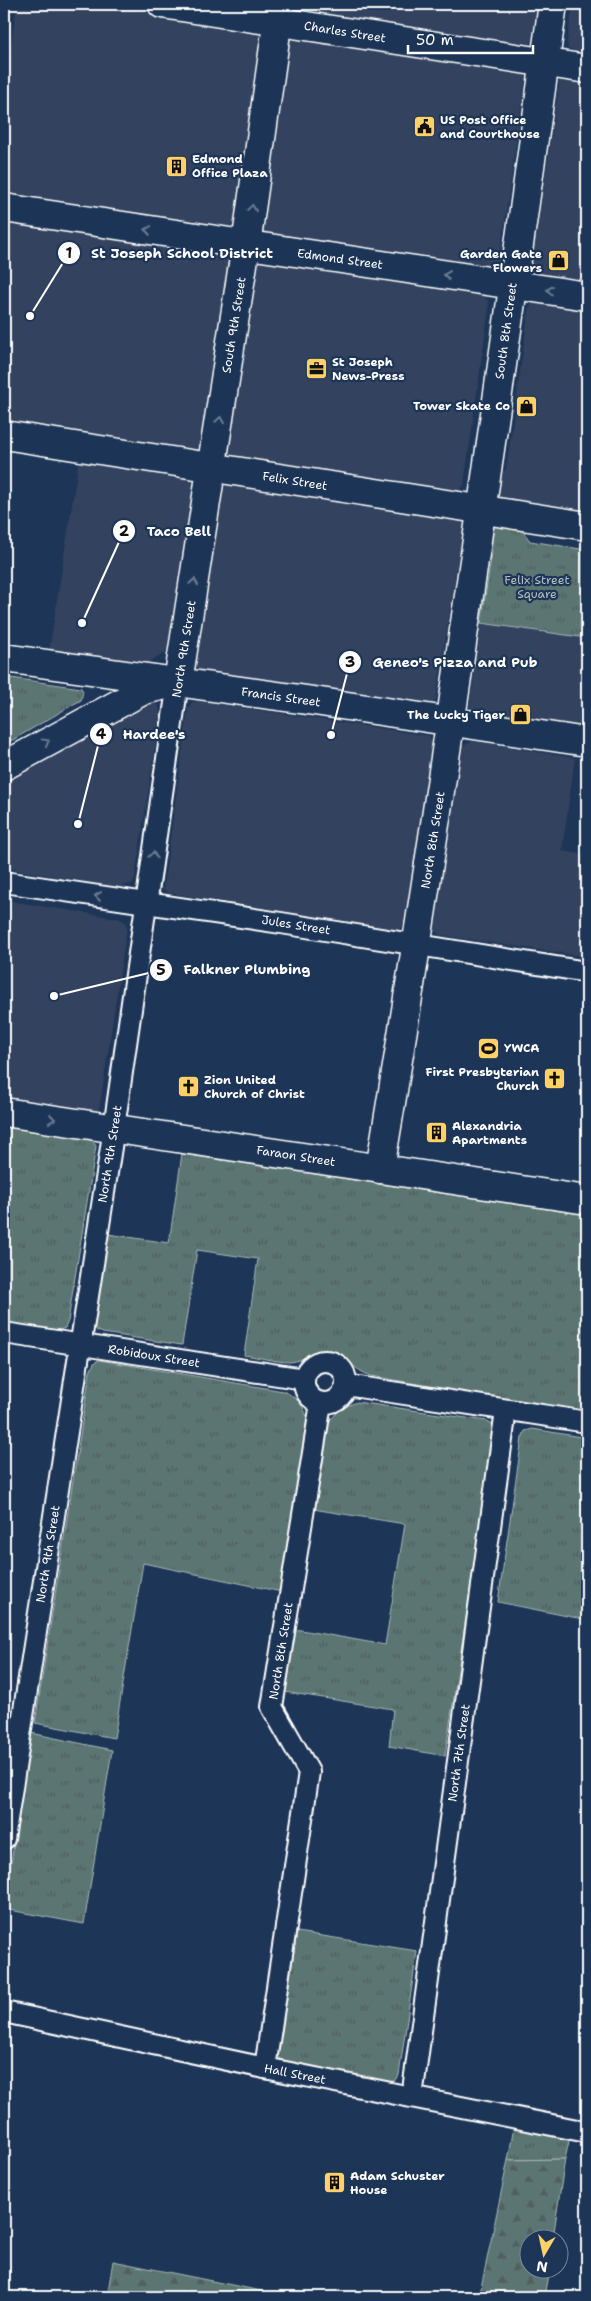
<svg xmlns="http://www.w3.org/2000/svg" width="591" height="2301" font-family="'Shantell Sans',sans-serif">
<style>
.built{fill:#32425e}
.grass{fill:url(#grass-tufts);stroke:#acbab8}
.forest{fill:url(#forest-firs);stroke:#acbab8}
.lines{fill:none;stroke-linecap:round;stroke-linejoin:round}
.street-casing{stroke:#fff;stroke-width:24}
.secondary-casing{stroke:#fff;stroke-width:31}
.primary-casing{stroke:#fff;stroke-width:31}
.street{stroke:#1d3557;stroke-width:20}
.secondary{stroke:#1d3557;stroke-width:28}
.primary{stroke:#1d3557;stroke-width:28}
.oneway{stroke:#6c7c92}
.labels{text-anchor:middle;stroke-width:4.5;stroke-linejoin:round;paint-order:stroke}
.street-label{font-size:12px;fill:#fff;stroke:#1d3557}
.poi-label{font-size:12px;font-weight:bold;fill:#fff;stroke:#1d3557;text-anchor:start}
.park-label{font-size:12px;fill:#b5c1c0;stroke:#1d3557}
.leader{fill:none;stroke:#fff;stroke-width:2}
.callout-dot{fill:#fff;stroke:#1d3557;stroke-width:2}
.mark-label{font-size:15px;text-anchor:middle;font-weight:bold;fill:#111}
.callout-label{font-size:14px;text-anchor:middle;font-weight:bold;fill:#fff;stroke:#1d3557;stroke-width:4.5;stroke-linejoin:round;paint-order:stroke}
</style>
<defs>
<pattern id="grass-tufts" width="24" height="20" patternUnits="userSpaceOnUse" patternTransform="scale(1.25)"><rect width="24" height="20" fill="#5a7572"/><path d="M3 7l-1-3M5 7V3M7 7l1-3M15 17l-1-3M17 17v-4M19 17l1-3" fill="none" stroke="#525e5d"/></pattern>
<pattern id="forest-firs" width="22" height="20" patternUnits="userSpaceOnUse" patternTransform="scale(1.25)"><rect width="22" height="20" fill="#5a7572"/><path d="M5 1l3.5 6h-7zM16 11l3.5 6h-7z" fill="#525e5d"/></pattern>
</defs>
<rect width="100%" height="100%" fill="#1d3557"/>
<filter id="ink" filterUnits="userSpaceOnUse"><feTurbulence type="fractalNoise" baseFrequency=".02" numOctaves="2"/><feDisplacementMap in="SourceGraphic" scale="10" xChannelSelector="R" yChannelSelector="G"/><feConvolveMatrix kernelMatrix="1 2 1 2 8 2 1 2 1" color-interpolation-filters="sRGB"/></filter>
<g filter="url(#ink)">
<g class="built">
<path d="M17,4H98L254,27L260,31L262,38L234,224L223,228L4,194V92Z"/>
<path d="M295,4H537L532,41L528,45L519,47L299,12L295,8Z"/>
<path d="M573,4H587V54L568,49L567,42Z"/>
<path d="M292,36L524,70L526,77L524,88L499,262L494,268L486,269L268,235L262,231L261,222L288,42Z"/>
<path d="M587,77V283L538,275L533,272L532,264L559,84L561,78Z"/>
<path d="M4,219L227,255L229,266L200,453L4,423Z"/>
<path d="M260,262H266L483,296L488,300L489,308L464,485L454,496L235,459L229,455L228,447L256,267Z"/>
<path d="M538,302L587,310V513L499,501L494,494L498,477L506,469L529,309L532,304Z"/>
<path d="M79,459L188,476L194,479L196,484L172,637L165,653L145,664L49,652Z"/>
<path d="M232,483L461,519L465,523L464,546L459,553L436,699L433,704L429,707L200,672L196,668L195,662L221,492L225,486Z"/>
<path d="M481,623L587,638V674L579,733L471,715L469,710Z"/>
<path d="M148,698L156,701L159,706L160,715L135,878L132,884L118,887L4,868V780Z"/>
<path d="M199,701L430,736L432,747L405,923L402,928L397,930L169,893L163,890L188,709L192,702Z"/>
<path d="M473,741L575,758L562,851L587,855V957L439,935L434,930L463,746Z"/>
<path d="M4,900L117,918L125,921L127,927L100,1105L98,1110L92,1113L4,1098Z"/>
</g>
<g class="grass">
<path d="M502,523L522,530L530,541L587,550V638L481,623L492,552L487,535L493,527Z"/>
<path d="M587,674V734L579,733Z"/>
<path d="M4,677L81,688L83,691L81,700L4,745Z"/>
<path d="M4,1124L82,1136L92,1140L96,1146L68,1321L65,1328L57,1331L4,1322Z"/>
<path d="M182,1154L587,1215V1410L577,1411L371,1376C355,1371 344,1354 328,1352C313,1350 304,1361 290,1362C275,1362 259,1357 244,1355L258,1259L197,1250L182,1345L103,1333L96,1330L93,1323L108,1234L169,1243Z"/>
<path d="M99,1360L283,1391C295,1396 304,1405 307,1418L282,1592L143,1563L114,1738L35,1723L90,1372L94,1363Z"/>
<path d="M357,1402L487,1421L493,1424L494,1433L445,1756L389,1746L393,1709L285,1692L295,1629L385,1645L405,1524L313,1509L329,1421L342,1408Z"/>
<path d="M533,1429L587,1438V1620L498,1602L522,1438L525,1431Z"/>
<path d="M31,1733L112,1750L84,1924L4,1909Z"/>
<path d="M297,1932L417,1951L399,2075L394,2081L387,2082L283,2061L278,2056Z"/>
<path d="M514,2127L570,2137L565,2159L508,2160Z"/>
</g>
<g class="forest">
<path d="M565,2159L553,2238H528V2268L549,2269L544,2297H479L508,2160Z"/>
<path d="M113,2261L291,2297H107Z"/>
</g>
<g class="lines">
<defs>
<g id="street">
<path d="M4,882L281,923L587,972"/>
<path d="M4,1333L304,1379"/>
<circle cx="325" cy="1382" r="21"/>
<path d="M346,1385L587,1422"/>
<path d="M4,1839L114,1128L178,682"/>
<path d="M4,2012L265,2068L587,2132"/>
<path d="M265,2068L309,1772L272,1707L321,1403"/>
<path d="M412,2097L506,1410"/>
</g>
<g id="secondary">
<path d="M162,4L587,69"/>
<path d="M4,208L587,296"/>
<path d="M4,435L587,526"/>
<path d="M4,658L314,701L587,742"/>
<path d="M178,682L246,245L280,4"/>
<path d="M4,1112L587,1200"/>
<path d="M380,1169C445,782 498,392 553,4"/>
</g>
<path id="primary" d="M4,766L144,690L178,682"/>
</defs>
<use href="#street" class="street-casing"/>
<use href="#secondary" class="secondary-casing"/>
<use href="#primary" class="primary-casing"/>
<use href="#street" class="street"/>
<use href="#secondary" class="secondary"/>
<use href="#primary" class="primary"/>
</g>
<defs><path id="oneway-chevron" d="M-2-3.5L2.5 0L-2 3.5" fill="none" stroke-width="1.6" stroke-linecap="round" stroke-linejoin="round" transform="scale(1.25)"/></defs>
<g class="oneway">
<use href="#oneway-chevron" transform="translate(252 208) rotate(-82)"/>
<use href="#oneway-chevron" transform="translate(148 230) rotate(-171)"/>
<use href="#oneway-chevron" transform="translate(447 275) rotate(-172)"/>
<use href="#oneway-chevron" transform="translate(550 290) rotate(-171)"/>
<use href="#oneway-chevron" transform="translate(220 420) rotate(-81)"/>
<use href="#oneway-chevron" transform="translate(194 582) rotate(-81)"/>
<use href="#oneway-chevron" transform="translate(46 742) rotate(-29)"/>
<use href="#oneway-chevron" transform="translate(153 855) rotate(-82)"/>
<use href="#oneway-chevron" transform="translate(98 896) rotate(-172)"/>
<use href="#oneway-chevron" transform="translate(52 1119) rotate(9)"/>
</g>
</g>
<defs>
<symbol id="civic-square" viewBox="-11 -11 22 22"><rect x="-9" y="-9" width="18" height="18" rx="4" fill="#ffd166" stroke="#1d3557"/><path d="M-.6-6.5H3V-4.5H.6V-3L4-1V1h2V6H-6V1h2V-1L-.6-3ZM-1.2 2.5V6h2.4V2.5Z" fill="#111"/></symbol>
<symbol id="building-square" viewBox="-11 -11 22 22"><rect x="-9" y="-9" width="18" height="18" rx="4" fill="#ffd166" stroke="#1d3557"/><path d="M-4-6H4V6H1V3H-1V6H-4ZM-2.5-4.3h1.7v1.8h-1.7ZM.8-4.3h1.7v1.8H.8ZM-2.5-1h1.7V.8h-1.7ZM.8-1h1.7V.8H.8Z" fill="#111"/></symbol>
<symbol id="shop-square" viewBox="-11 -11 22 22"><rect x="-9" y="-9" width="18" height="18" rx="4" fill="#ffd166" stroke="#1d3557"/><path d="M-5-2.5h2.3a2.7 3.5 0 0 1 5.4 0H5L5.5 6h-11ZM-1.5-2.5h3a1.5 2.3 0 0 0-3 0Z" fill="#111"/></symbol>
<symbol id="office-square" viewBox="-11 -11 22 22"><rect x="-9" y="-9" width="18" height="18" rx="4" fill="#ffd166" stroke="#1d3557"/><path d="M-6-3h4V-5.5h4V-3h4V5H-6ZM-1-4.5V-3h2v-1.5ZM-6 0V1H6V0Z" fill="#111"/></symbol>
<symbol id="stadium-square" viewBox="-11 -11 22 22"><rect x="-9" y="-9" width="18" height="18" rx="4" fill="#ffd166" stroke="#1d3557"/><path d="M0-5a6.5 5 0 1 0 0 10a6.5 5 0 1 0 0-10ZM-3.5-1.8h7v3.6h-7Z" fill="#111"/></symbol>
<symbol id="church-square" viewBox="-11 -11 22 22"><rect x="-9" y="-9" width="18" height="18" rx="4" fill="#ffd166" stroke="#1d3557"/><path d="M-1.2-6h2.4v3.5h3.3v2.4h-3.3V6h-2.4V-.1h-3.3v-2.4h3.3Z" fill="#111"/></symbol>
</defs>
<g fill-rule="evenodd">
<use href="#civic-square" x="412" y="114" width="25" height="25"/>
<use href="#building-square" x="164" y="154" width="25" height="25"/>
<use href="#shop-square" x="546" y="248" width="25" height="25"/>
<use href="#office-square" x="304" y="356" width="25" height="25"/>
<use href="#shop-square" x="514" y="394" width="25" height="25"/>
<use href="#shop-square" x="508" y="702" width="25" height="25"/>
<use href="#stadium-square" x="476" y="1036" width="25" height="25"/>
<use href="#church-square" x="542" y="1066" width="25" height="25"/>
<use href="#church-square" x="176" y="1074" width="25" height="25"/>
<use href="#building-square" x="424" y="1120" width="25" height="25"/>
<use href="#building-square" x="322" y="2170" width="25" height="25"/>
</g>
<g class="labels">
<g class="street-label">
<text transform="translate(345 32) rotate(9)" y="4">Charles Street</text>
<text transform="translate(340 259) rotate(8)" y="4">Edmond Street</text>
<text transform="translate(234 325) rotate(-81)" y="4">South 9th Street</text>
<text transform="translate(506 331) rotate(-82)" y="4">South 8th Street</text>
<text transform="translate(295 481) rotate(9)" y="4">Felix Street</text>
<text transform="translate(184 649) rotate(-81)" y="4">North 9th Street</text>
<text transform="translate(281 697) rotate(8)" y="4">Francis Street</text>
<text transform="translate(433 840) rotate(-81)" y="4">North 8th Street</text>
<text transform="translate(296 925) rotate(9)" y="4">Jules Street</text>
<text transform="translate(110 1154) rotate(-81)" y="4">North 9th Street</text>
<text transform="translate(296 1156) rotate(9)" y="4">Faraon Street</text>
<text transform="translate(154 1356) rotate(9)" y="4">Robidoux Street</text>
<text transform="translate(48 1554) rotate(-81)" y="4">North 9th Street</text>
<text transform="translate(281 1651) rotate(-81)" y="4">North 8th Street</text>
<text transform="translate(459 1753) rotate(-82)" y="4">North 7th Street</text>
<text transform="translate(295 2074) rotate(11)" y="4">Hall Street</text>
</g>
<g class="poi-label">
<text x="440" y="124">US Post Office<tspan x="440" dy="14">and Courthouse</tspan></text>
<text x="192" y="163">Edmond<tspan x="192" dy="14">Office Plaza</tspan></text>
<text x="542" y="258" text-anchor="end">Garden Gate<tspan x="542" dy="14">Flowers</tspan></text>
<text x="332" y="366">St Joseph<tspan x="332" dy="14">News-Press</tspan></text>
<text x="510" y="410" text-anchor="end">Tower Skate Co</text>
<text x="505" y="719" text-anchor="end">The Lucky Tiger</text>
<text x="504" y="1052">YWCA</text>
<text x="539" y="1076" text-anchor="end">First Presbyterian<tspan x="539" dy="14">Church</tspan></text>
<text x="204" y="1084">Zion United<tspan x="204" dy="14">Church of Christ</tspan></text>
<text x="452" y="1130">Alexandria<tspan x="452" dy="14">Apartments</tspan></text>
<text x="350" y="2180">Adam Schuster<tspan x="350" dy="14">House</tspan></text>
</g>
<g class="park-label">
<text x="537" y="584">Felix Street<tspan x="537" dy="14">Square</tspan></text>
</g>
</g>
<path class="leader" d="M30 316L69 253M82 623L124 531M331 735L350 662M78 824L101 734M54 996L161 970"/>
<g class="callout-dot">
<circle cx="30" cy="316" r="5"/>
<circle cx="82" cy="623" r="5"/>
<circle cx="331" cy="735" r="5"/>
<circle cx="78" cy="824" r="5"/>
<circle cx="54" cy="996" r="5"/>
<circle cx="69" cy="253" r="12"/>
<circle cx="124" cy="531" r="12"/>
<circle cx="350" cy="662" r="12"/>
<circle cx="101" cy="734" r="12"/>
<circle cx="161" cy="970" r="12"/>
</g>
<g class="mark-label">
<text x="69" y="258">1</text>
<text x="124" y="536">2</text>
<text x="350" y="667">3</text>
<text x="101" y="739">4</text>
<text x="161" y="975">5</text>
</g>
<g class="callout-label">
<text x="182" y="258">St Joseph School District</text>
<text x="179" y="536">Taco Bell</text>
<text x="455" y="667">Geneo's Pizza and Pub</text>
<text x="154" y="739">Hardee's</text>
<text x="247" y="974">Falkner Plumbing</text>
</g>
<rect width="591" height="2301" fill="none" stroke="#1d3557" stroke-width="20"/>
<rect x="10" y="10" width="571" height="2281" fill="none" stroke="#fff" stroke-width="2" filter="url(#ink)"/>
<g transform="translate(544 2254) rotate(189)"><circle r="24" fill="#1d3557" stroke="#77869a"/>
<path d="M0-4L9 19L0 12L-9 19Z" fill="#ffd166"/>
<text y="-8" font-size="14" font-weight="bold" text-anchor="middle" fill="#ffffff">N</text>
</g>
<path d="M408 45v8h125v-8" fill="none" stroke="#ffffff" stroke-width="2.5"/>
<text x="416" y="45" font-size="15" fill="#ffffff" stroke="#1d3557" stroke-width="4" paint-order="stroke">50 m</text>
</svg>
